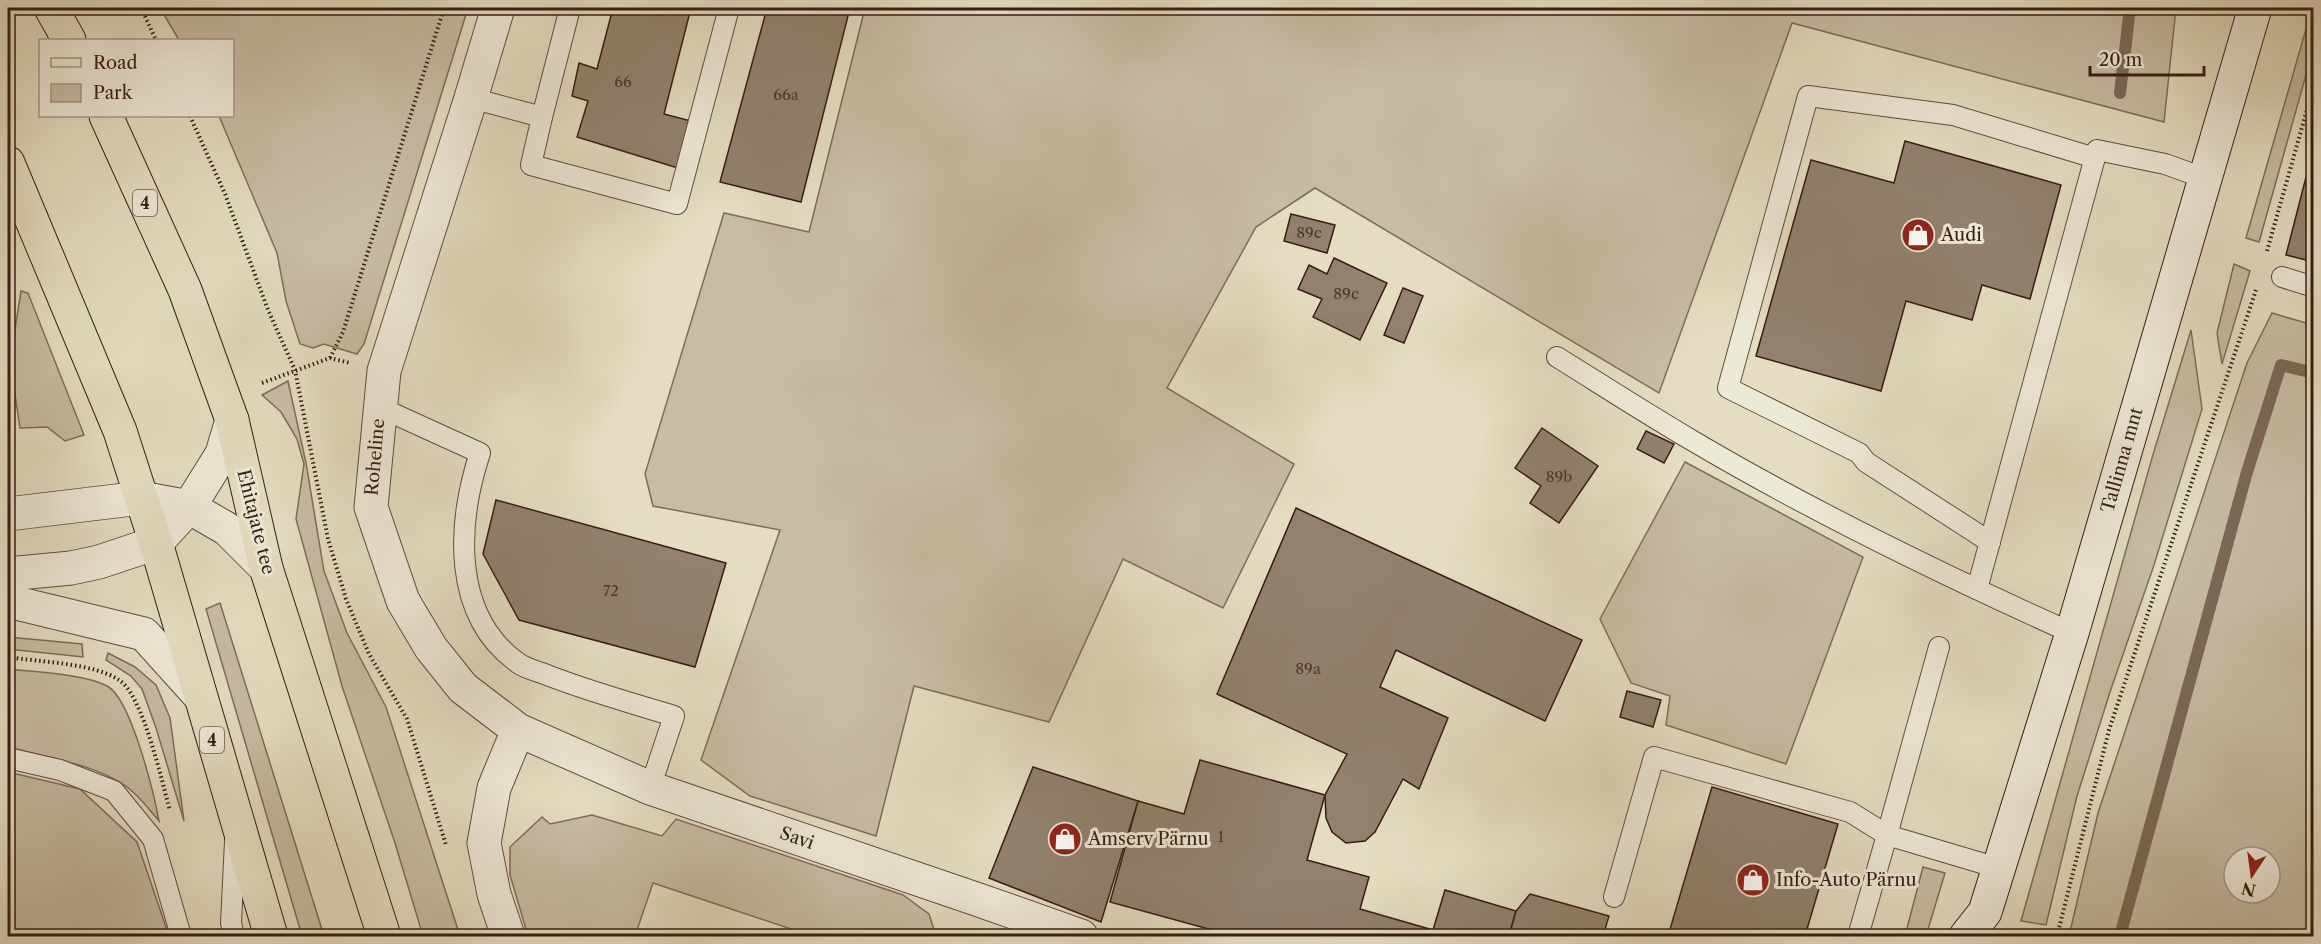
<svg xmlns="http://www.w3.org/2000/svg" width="2321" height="944" font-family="'Libre Caslon Text',serif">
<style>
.green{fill:#c7bca4;stroke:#7f6c5c;stroke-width:1.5;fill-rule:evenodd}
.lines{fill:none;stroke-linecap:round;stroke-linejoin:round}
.stream{stroke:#7b6958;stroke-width:12}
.building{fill:#91816e;stroke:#371d14;stroke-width:1.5}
.service-casing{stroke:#624d3f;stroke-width:22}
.minor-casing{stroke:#624d3f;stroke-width:35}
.tertiary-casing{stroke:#624d3f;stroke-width:35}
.secondary-casing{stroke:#371d14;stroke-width:35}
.trunk-casing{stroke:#371d14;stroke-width:35}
.path{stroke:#371d14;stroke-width:4;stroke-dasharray:1.5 3;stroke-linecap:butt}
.service{stroke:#ede9d7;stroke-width:20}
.minor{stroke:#ede9d7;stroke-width:33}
.tertiary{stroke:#ede9d7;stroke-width:33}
.secondary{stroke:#ede9d7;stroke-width:33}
.trunk{stroke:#e4ddc1;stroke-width:33}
.labels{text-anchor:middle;stroke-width:6;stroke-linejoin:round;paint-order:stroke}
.number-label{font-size:15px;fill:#4e362a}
.shield{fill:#ede9d7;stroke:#6e5a4e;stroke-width:1.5}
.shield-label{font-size:16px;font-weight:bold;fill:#371d14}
.poi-label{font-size:18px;fill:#371d14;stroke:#ede9d7;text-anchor:start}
.street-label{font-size:18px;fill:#371d14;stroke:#ede9d7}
</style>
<rect width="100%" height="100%" fill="#e4ddc1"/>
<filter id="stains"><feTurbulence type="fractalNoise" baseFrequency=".00333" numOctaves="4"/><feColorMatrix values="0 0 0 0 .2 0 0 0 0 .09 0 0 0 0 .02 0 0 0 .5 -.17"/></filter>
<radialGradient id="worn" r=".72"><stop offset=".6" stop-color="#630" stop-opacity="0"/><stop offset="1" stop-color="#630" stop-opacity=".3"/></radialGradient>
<g class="green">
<path d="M160,8H468L364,344L357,354L324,344L313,348L300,344L286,301L277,253L219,116H232V40H179Z"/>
<path d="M865,8H2176L2164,122L1792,23L1659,393L1315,188L1256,227L1167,388L1294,464L1223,608L1123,559L1049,722L914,686L876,836L750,796L701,760L780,530L653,506L645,474L724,213L809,232Z"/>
<path d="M2312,8L2313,50L2259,242L2246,238Z"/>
<path d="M2234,264L2250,271L2222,364L2217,333Z"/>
<path d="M21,291L28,293L84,435L65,441L47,427L20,428L10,361Z"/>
<path d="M2272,313L2313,325V936H2069L2098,813L2247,363ZM2234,857H2270V893H2234Z"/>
<path d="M2191,330L2202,409L2154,565L2110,692L2077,796L2046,925L2021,921L2152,458Z"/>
<path d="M288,381L306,463L324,571L347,633L386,707L460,936H423L395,843L342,686L296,519L304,464L297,439L281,412L262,395Z"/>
<path d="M1685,462L1863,557L1786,764L1666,725L1670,696L1631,683L1600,619Z"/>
<path d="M220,603L324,936H302L206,609Z"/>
<path d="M8,637L82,644L83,657L8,649Z"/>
<path d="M108,653L135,667L156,685L170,718L184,821L156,728L142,689L131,676L106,660Z"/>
<path d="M8,669C34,672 85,674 107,686C131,698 154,794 159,821C151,812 143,801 134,793C106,766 45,757 8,747Z"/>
<path d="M8,772L80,789L137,842L169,936H8Z"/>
<path d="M592,815L662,836L676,819L903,895L929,914L936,936H812L653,883L635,936H528L510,875V847L542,817L550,824Z"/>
<path d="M1923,867L1945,873L1926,936H1905Z"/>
</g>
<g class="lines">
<g class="stream">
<path d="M2120,93L2130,8"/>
<path d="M2120,936L2247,472L2281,365L2314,373"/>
</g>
</g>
<g class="building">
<path d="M613,8H691L664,114L691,121L678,168L577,137L588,101L572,96L579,63L597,69Z"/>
<path d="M767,8H850L801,202L720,182Z"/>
<path d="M1905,141L2061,185L2030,299L1982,285L1972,320L1906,301L1881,391L1756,356L1811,160L1894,183Z"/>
<path d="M2314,146V262L2286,255Z"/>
<path d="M1291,214L1335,225L1327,253L1284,241Z"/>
<path d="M1334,258L1387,283L1360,340L1313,317L1322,299L1298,289L1309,265L1327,274Z"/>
<path d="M1403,288L1423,296L1404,343L1384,335Z"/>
<path d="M1542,428L1598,466L1559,523L1530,503L1541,486L1515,468Z"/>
<path d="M1646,431L1674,444L1664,463L1637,449Z"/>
<path d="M496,500L726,563L695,667L519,620L483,554Z"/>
<path d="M1296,508L1582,640L1545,721L1396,650L1380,687L1448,718L1419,789L1403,779L1375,832L1365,841L1346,843L1332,832L1326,818L1325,795L1347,754L1217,694Z"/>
<path d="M1627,691L1661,700L1653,727L1620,717Z"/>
<path d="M1200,760L1325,795L1307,860L1369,877L1360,909L1433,930L1445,890L1516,911L1509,936H1234L1110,902L1138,801L1184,814Z"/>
<path d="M1033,767L1138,801L1101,922L989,878Z"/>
<path d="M1712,787L1838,824L1805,936H1668Z"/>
<path d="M1530,894L1609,916L1603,936H1509L1516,911Z"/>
</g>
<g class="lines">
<defs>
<g id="service">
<path d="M471,98L542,117L570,8"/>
<path d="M542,117L531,165L677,204L729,8"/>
<path d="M2282,277L2314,287"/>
<path d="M1557,357C1602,385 1647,414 1693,441C1815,513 1943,575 2072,633"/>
<path d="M379,407L480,453C457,523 451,615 518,663C526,669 538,671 547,675C588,691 631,703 674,716L650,788"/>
<path d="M1990,542L1866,462L1859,453L1728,388L1808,96L1953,115L2095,158"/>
<path d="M1977,589L2097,150L2165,164L2204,178"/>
<path d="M8,758L60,770L114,791L153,839L181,936"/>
<path d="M1614,897L1654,757L1850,812L1887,835L1939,647"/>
<path d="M234,936L231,923L235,841"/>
<path d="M1858,936L1887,835L1998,868"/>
</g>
<g id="minor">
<path d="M498,8L471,98L384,371L371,507L403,601L431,648L463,688L518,730L650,788L976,899L1081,936"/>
<path d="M508,936L494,894L484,843L494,788L518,730"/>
</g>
<g id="tertiary">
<path d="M8,514L141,498L189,507L227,529L266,568"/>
<path d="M8,574L71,568L99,562L156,543L189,507L222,454L232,420"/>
<path d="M8,601L144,634L199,695"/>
</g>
<path id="secondary" d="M1966,936L1985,912L2072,633L2255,8"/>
<g id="trunk">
<path d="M51,8L69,40"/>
<path d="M106,116L185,290L232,420L266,568L384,936"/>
<path d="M8,163L120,431L156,543L271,936"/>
</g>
</defs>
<use href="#service" class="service-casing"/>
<use href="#minor" class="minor-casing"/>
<use href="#tertiary" class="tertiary-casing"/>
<use href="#secondary" class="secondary-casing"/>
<use href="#trunk" class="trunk-casing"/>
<g class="path">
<path d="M141,8L156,40"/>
<path d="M190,116L225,194L268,310L295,370L328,539L346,599L369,654L407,719L446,845"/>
<path d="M2267,251L2314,85"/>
<path d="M330,358L343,332L444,8"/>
<path d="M262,383L330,358L350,363"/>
<path d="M8,657C39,662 94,663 119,680C143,695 162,782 170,811"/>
<path d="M2057,936L2109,730L2256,290"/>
</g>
<use href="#service" class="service"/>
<use href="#minor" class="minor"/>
<use href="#tertiary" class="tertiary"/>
<use href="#secondary" class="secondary"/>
<use href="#trunk" class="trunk"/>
</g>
<defs>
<symbol id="shop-disc" viewBox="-11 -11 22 22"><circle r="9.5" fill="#8f2418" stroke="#ede9d7"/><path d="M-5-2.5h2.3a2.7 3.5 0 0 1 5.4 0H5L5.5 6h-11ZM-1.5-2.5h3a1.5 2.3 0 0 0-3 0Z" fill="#fff"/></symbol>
</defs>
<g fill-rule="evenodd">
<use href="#shop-disc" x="1899" y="216" width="38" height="38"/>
<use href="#shop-disc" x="1046" y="820" width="38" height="38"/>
<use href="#shop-disc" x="1734" y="861" width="38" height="38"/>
</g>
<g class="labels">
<g class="number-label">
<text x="623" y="87">66</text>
<text x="786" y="100">66a</text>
<text x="1309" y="238">89c</text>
<text x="1346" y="299">89c</text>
<text x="1559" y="482">89b</text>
<text x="611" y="596">72</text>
<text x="1308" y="674">89a</text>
<text x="1221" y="842">1</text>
</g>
<g class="shield">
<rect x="133" y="190" width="24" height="26" rx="4.5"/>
<rect x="200" y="727" width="24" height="26" rx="4.5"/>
</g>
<g class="shield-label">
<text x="145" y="209">4</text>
<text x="212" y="746">4</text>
</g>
<g class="poi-label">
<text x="1941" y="241">Audi</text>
<text x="1088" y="845">Amserv Pärnu</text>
<text x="1776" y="886">Info-Auto Pärnu</text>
</g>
<g class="street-label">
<text transform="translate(375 457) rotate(-85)" y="6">Roheline</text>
<text transform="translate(2122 460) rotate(-74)" y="6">Tallinna mnt</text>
<text transform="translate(256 522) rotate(76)" y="6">Ehitajate tee</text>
<text transform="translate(797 838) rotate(19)" y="6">Savi</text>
</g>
</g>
<rect width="2321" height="944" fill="none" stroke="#e4ddc1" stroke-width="30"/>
<rect x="9" y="9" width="2303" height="926" fill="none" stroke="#371d14" stroke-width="3"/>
<rect x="15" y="15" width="2291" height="914" fill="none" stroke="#371d14" stroke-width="1.5"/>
<rect x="39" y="39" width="195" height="78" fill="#ede9d7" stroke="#a49789" stroke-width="1.5"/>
<rect x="51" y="58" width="30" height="9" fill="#ede9d7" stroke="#a49789" stroke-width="1.5"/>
<text x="93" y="69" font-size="18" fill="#371d14">Road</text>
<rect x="51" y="84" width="30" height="18" fill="#c7bca4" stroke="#a49789" stroke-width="1.5"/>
<text x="93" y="99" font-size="18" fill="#371d14">Park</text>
<g transform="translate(2252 875) rotate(193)"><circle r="28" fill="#ede9d7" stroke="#a49789" stroke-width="1.5"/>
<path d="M0-4.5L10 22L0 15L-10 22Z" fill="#8f2418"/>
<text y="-9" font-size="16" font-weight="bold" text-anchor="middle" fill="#371d14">N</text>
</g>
<path d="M2090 66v9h114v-9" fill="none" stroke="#371d14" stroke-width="3"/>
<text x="2099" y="66" font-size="18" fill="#371d14" stroke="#ede9d7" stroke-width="4.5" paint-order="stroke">20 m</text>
<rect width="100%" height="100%" filter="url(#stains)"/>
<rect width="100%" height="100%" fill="url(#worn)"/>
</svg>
